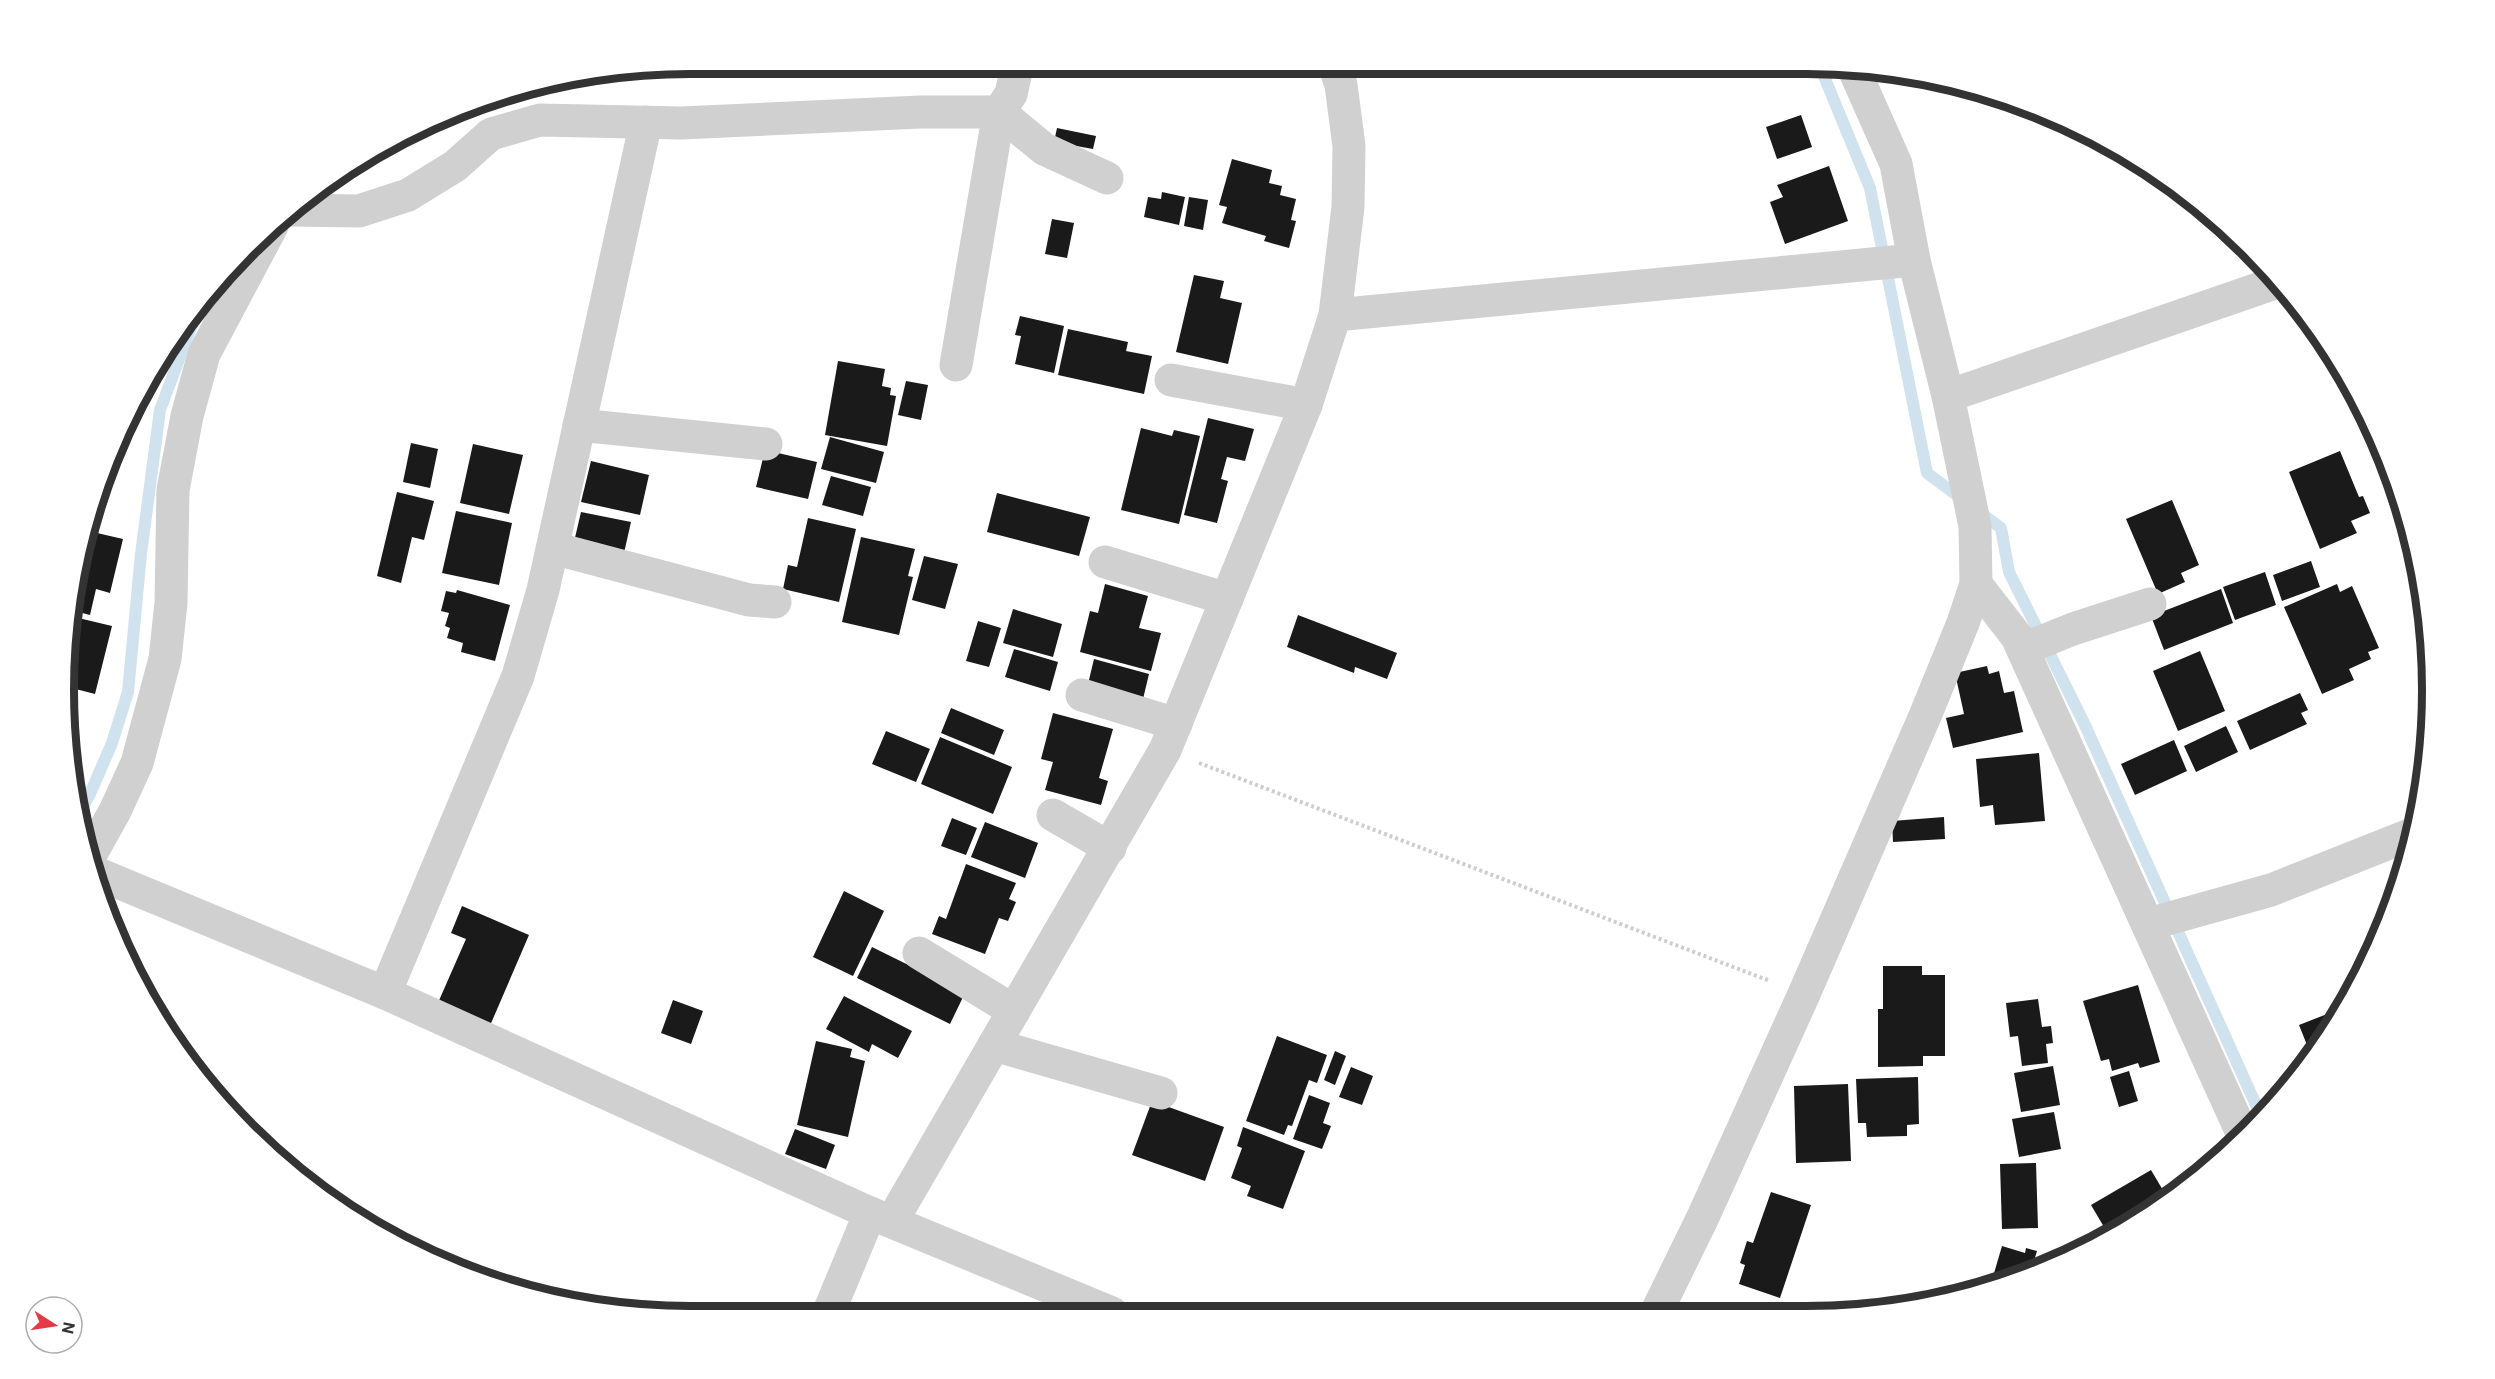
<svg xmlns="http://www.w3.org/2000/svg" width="2495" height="1379" font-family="Roboto,sans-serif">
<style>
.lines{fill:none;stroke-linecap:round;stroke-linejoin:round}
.stream{stroke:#cfe2ee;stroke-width:12}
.building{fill:#1a1a1a}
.path{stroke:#cdcdcd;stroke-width:4;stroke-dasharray:3 3;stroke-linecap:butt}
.minor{stroke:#d0d0d0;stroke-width:33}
.rim{fill:none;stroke:#333;stroke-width:8}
</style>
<rect width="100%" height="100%" fill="#fff"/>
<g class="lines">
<g class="stream">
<path d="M1819,64L1870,188L1927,473L1962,499"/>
<path d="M1978,511L2001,528L2009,572L2084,723L2261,1116"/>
<path d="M78,815L90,794L112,743L128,692L141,554L160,410L202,298"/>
</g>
</g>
<g class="building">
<path d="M1801,115L1812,147L1777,159L1766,127Z"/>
<path d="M1057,128L1096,136L1093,149L1054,142Z"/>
<path d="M1232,159L1272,170L1269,183L1282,186L1280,195L1296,199L1291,220L1296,221L1289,248L1264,241L1266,236L1222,223L1227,207L1219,205Z"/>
<path d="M1829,166L1848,221L1785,244L1770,202L1783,197L1777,185Z"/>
<path d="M1162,192L1185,197L1179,225L1144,217L1148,197L1161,199Z"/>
<path d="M1189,197L1208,200L1203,230L1184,226Z"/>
<path d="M1052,219L1074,223L1067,258L1045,254Z"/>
<path d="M1194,275L1224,281L1220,298L1242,303L1228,364L1176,352Z"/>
<path d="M1020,316L1064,326L1054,373L1015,364L1021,336L1015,335Z"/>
<path d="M1068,329L1128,342L1126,351L1152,356L1144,394L1058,375Z"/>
<path d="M838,361L885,369L882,386L891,388L890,395L896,396L887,446L825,435Z"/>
<path d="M906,381L928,385L921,420L898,415Z"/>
<path d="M1208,418L1254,429L1245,461L1227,457L1221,479L1228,481L1217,523L1184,515Z"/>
<path d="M1141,428L1172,436L1174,430L1200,436L1179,524L1121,510Z"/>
<path d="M830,437L884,452L876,483L821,469Z"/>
<path d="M411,443L438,449L430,488L403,482Z"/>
<path d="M473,444L523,455L509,514L460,503Z"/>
<path d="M765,450L817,462L808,499L756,487Z"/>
<path d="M2340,451L2359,497L2363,496L2370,513L2351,521L2357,533L2320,549L2289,472Z"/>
<path d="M591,461L649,475L640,515L581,502Z"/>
<path d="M831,476L871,487L863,516L822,505Z"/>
<path d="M397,492L434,501L424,540L412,537L401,583L377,576Z"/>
<path d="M997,493L1090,517L1079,556L987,532Z"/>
<path d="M2172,500L2199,565L2181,573L2185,582L2158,594L2126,519Z"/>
<path d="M456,511L512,523L499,585L442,573Z"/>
<path d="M581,512L631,522L624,553L574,542Z"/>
<path d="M808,518L856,529L839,602L783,589L788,565L797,567Z"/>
<path d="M84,530L123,539L110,593L96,589L90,615L71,610Z"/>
<path d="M861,537L915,549L908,576L913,577L899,635L842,622Z"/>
<path d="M924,556L958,564L945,609L912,600Z"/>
<path d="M2311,561L2320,587L2282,601L2273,575Z"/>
<path d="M2265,572L2276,605L2235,620L2223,587Z"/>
<path d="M1105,584L1148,596L1139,628L1161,633L1151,671L1080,652L1090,611L1098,613Z"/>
<path d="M2337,584L2340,592L2352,586L2379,648L2368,652L2371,659L2349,669L2354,680L2322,694L2284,607Z"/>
<path d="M2221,589L2233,623L2164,650L2151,616Z"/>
<path d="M457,590L510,605L495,661L461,652L463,643L447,638L450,628L445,626L449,613L441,611L446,591L456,593Z"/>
<path d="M1013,609L1062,624L1053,657L1003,643Z"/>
<path d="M1298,615L1397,653L1387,679L1355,667L1354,673L1287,647Z"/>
<path d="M70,616L112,626L95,694L64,686V648Z"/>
<path d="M978,621L1001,628L989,667L966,661Z"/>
<path d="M1014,649L1058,662L1050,691L1005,677Z"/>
<path d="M2200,651L2225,711L2178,731L2153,671Z"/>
<path d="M1094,659L1149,674L1143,699L1088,684Z"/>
<path d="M1987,666L1989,674L1999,671L2004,693L2014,691L2023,732L1953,748L1946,718L1964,714L1955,673Z"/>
<path d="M2300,693L2308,710L2301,713L2307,724L2250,750L2237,721Z"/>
<path d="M951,708L1004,730L994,755L941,733Z"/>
<path d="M1053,713L1113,729L1099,778L1108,781L1101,805L1045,790L1053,762L1041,759Z"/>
<path d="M2226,726L2238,752L2196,772L2184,746Z"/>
<path d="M886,731L930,749L916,782L872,764Z"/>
<path d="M940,737L1012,767L993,814L921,784Z"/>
<path d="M2174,740L2187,771L2135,795L2121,764Z"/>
<path d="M2039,753L2045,821L1995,825L1993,805L1980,807L1976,759Z"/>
<path d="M1944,817L1945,839L1893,842L1892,821Z"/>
<path d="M952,818L977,828L966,855L941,846Z"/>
<path d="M985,822L1038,843L1025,878L971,857Z"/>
<path d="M966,864L1016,883L1009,899L1016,902L1008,921L999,918L985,954L932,934L939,916L946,919Z"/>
<path d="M844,891L884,911L853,976L813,957Z"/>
<path d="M462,906L529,935L489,1028L437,1005L466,939L451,933Z"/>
<path d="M872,947L965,993L950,1024L857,978Z"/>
<path d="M1883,966H1922V975H1945V1056H1923V1066L1878,1067V1009H1883Z"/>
<path d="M2138,985L2160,1062L2140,1068L2138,1063L2112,1071L2109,1059L2101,1061L2083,1001Z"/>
<path d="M844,996L912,1031L898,1058L872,1044L869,1052L826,1029Z"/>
<path d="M2038,999L2042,1027L2051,1026L2053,1043L2046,1044L2048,1063L2022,1066L2018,1036L2010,1037L2006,1003Z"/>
<path d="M673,1000L703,1011L691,1044L661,1033Z"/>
<path d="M2345,1007L2311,1055L2299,1025Z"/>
<path d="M1277,1036L1327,1055L1317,1083L1309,1080L1292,1126L1288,1125L1284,1135L1246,1121Z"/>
<path d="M816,1041L852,1049L850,1057L865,1061L848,1137L797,1125Z"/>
<path d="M1335,1051L1346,1056L1335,1085L1324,1080Z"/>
<path d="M2053,1066L2060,1105L2021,1112L2014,1073Z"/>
<path d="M1351,1067L1373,1076L1362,1105L1339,1097Z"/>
<path d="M2129,1071L2138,1101L2119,1107L2110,1077Z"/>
<path d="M1918,1077L1919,1124L1907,1125V1136L1867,1137L1866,1123H1858L1856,1079Z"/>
<path d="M1848,1084L1851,1161L1796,1163L1794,1086Z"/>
<path d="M1309,1095L1330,1103L1323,1123L1331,1126L1322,1149L1293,1139Z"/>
<path d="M1152,1101L1224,1127L1205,1181L1132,1155Z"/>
<path d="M2054,1112L2061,1149L2019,1157L2012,1119Z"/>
<path d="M1243,1127L1305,1151L1283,1209L1247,1196L1251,1186L1231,1178L1242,1148L1237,1146Z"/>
<path d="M795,1129L835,1145L826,1169L785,1154Z"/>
<path d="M2036,1163L2038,1228L2002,1229L2000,1164Z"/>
<path d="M2151,1170L2164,1192L2104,1227L2091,1205Z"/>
<path d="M1771,1192L1811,1205L1780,1298L1739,1284L1745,1265L1740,1263L1747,1241L1753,1243Z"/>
<path d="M2165,1199L2153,1211L2124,1225L2123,1224Z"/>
<path d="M2002,1246L2025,1253L2026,1248L2037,1251L2031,1271L2007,1283L1990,1287Z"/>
</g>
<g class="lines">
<path class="path" d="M1199,763L1770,981"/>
<g class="minor">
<path d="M290,210L359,211L408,195L455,166L491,134L540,120L681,123L920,112H999L1011,94L1018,63"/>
<path d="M1335,315L1914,260"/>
<path d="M956,365L999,112L1044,149L1107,178"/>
<path d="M1171,380L1306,405"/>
<path d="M1948,396L2278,282"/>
<path d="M579,425L766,444"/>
<path d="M553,548L749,600L775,602"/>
<path d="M1105,562L1227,599"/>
<path d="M1976,584L2017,637L2242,1133"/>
<path d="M2023,649L2073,629L2150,604"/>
<path d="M1082,695L1176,724"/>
<path d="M1053,815L1110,848"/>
<path d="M87,861L115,811L137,763L165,659L171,603L173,490L187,416L204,354L272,226"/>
<path d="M91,871L385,993L870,1213L1112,1313"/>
<path d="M2149,924L2271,890L2412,834"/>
<path d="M919,953L1014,1011"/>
<path d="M385,993L518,676L543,590L646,122"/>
<path d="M994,1045L1161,1093"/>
<path d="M892,1221L1165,750L1306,405L1335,315L1348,207L1349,146L1341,85L1334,64"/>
<path d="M1657,1311L1703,1217L1804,994L1925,716L1963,623L1976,584L1975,526L1948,396L1914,260L1896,164L1852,65"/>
<path d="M828,1314L870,1213"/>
</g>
</g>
<path d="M0 0H2495V1379H0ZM690 74H1806A616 616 0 0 1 2422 690V690A616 616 0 0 1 1806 1306H690A616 616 0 0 1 74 690V690A616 616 0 0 1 690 74Z" fill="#fff" fill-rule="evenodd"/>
<path class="rim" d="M690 74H1806A616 616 0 0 1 2422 690V690A616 616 0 0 1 1806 1306H690A616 616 0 0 1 74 690V690A616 616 0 0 1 690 74Z"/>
<g transform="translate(54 1325) rotate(102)"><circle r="28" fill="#ffffff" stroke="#adadad" stroke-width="1.5"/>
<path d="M0-4.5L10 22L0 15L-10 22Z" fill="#e63946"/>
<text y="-9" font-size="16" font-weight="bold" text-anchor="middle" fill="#333333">N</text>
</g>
</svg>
